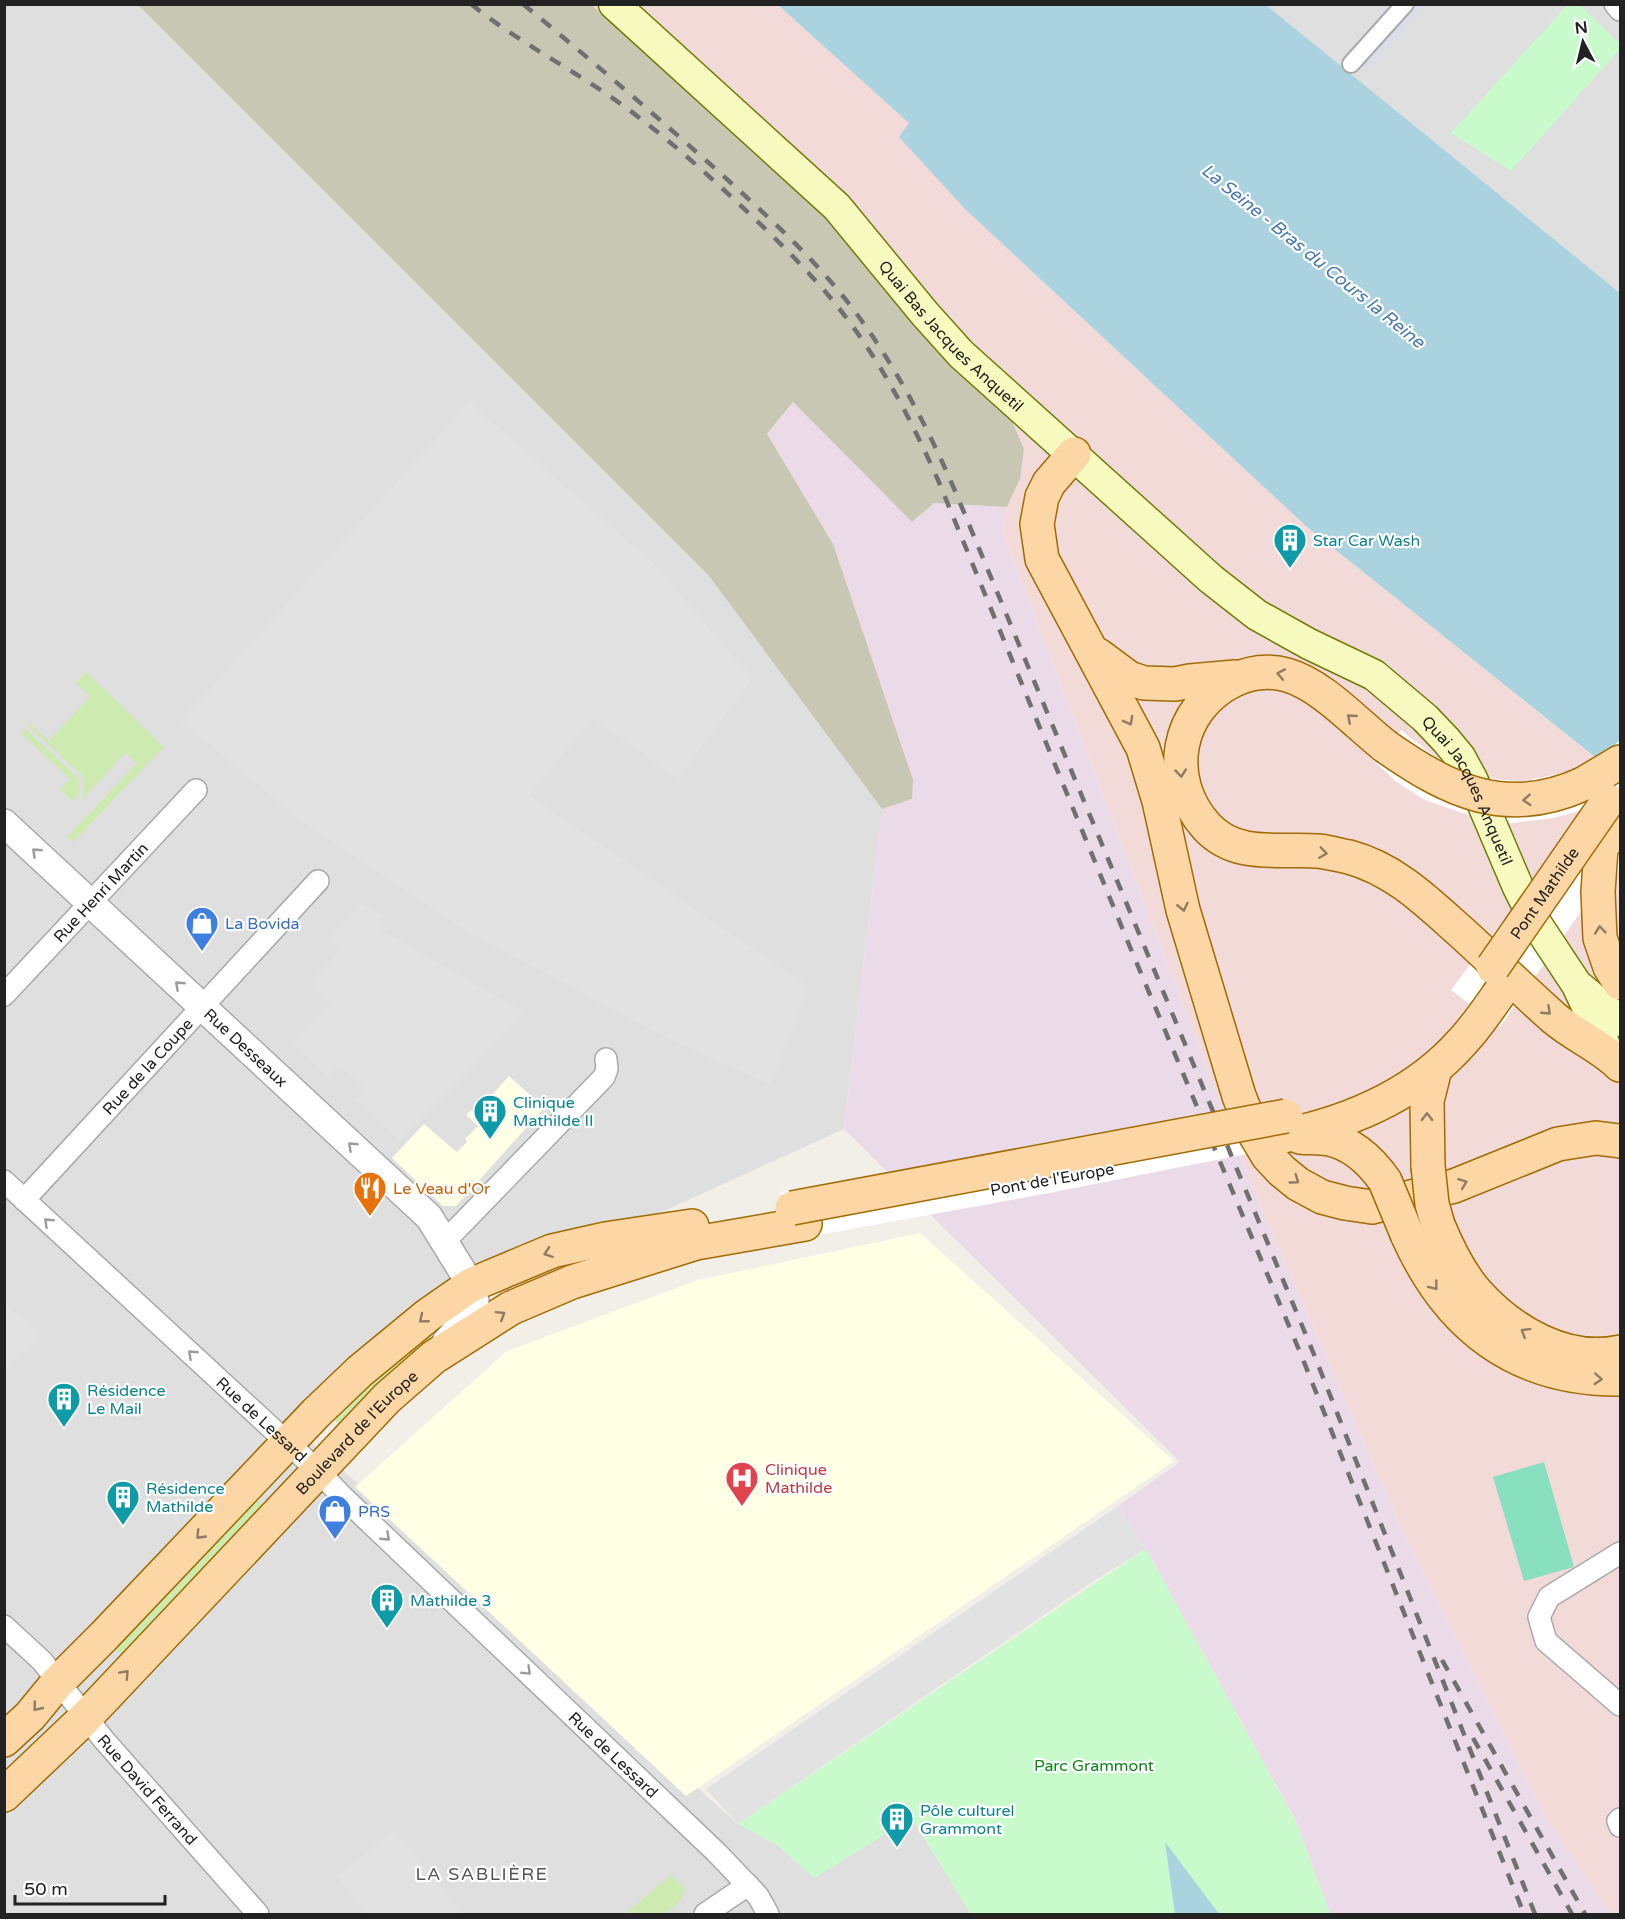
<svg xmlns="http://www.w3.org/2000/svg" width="1625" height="1919" font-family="'Varela Round',sans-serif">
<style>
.residential{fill:#e0dfdf}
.commercial{fill:#f2dad9}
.industrial{fill:#ebdbe8}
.education{fill:#ffffe5}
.construction{fill:#c7c7b4}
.grass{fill:#cdebb0}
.park{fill:#c8facc}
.pitch{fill:#88e0be}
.parking{fill:#e2e2e2}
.plaza{fill:#dddde8}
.water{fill:#aad3df}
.pier{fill:#fff}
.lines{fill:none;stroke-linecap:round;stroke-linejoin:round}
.pedestrian-casing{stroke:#a9a9a9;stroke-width:20}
.minor-casing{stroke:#a9a9a9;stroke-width:24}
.tertiary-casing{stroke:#a9a9a9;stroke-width:30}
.secondary-casing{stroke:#707d05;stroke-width:33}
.primary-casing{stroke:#a06b00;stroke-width:36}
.pedestrian{stroke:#fff;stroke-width:16}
.minor{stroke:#fff;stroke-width:21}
.tertiary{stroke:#fff;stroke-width:27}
.secondary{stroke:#f7fabf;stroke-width:30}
.primary{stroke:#fcd6a4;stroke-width:33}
.rail{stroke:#707070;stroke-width:4.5;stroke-dasharray:12 12;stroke-linecap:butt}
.primary-bridge-casing{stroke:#a06b00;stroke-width:36;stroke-linecap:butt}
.primary-bridge{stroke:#fcd6a4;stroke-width:33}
.oneway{stroke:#8f7c63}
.oneway2{stroke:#9c9c9c}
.labels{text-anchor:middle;stroke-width:4.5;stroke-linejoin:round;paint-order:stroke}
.street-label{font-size:16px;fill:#222;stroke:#fff}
.culture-label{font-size:16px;fill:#0d838f;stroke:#fff;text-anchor:start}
.shop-label{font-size:16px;fill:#366cbe;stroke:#fff;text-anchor:start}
.food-label{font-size:16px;fill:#c56008;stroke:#fff;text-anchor:start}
.health-label{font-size:16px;fill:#be3a42;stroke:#fff;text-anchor:start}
.park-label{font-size:16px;fill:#0c8416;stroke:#fff}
.water-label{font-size:18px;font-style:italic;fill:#4a7aab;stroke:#fff}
.neighbourhood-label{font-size:18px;letter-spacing:1.5px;fill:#555;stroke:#fff}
</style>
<rect width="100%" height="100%" fill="#f2efe9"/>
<g class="residential">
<path d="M5,5H138L709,576L882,809L844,1129L468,1300L310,1441L738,1824L776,1844L814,1877L912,1818L971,1914H5Z"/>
<path d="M1266,5H1620V293L1337,63Z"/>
</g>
<path class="commercial" d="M592,5H778L910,123L966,210L1307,527L1620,777V1914H1610L1546,1818L1404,1534L1260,1205L1003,533L1007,507L1020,479L856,242Z"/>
<path class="industrial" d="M793,402L912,522L934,503L1007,507L1003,533L1260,1205L1404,1534L1546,1818L1610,1914H1330L1297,1823L1146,1549L1118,1506L1180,1462L844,1129L882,809L912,799L767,435Z"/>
<g class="education">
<path d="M509,1076L544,1108L456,1206H443L392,1158L424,1124L457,1152L467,1142L465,1139L478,1126L466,1115L471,1110L476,1113Z"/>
<path d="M920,1233L1174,1461L686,1796L355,1487L507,1351L698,1280Z"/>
</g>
<path class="construction" d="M138,5H592L856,242L1007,410L1024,449L1020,479L1007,507L934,503L912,522L793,402L767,434L833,544L913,780L912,799L882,809L709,576Z"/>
<g class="grass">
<path d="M86,672L164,747L73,842L67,837L137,763L125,753L80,802C84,792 87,784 81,774L28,726L30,724L49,741L90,696L76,683Z"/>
<path d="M26,729L79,779V793L72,801L60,790L70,779L22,734Z"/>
<path d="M454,1313L457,1316L339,1425L330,1415Z"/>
<path d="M254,1496L265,1507L124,1657L114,1648Z"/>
<path d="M671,1875L685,1889C675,1919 652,1915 625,1914Z"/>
</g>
<g class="park">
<path d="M1568,4L1580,5L1620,44V49L1511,171L1451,133Z"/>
<path d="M1146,1549L1297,1824L1330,1914H971L912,1818L814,1878L776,1844L738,1824Z"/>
</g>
<path class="pitch" d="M1544,1462L1574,1567L1524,1581L1493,1477Z"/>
<g class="parking">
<path d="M469,402L654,564L753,679L678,779L593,718L529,795L809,987L771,1085L663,1036L459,927L306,825L181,721Z"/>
<path d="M362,903L386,918L380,929L525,1013L400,1141L355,1099L366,1089L339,1066L328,1077L292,1043L330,1003L310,983L340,950L328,937Z"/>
<path d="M5,1303L42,1335L5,1370Z"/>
<path d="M1118,1506L1146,1549L1092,1582L738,1824L706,1789Z"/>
<path d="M394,1830L463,1914H368L336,1877Z"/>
</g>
<path class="plaza" d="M1388,5H1426L1368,70L1347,56Z"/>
<g class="water">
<path d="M778,5H1266L1620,293V777L1307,527L966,210L899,137L909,123Z"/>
<path d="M1165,1842L1219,1914H1175Z"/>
</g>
<g class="pier">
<path d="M1401,730L1437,758L1482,777L1520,782L1567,772L1599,760L1620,740V867L1616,877L1608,911L1620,959V1005L1607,988L1587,903L1500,1027L1451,990L1587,809L1553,818L1511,823L1480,819L1425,800L1395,781L1374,761Z"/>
<path d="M1275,1101L1286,1116L1272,1149L1049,1193L813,1236L779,1192Z"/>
</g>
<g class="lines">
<defs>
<path id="pedestrian" d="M1351,64L1405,4"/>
<g id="minor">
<path d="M1615,4L1620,10"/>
<path id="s1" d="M4,995L196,790"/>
<path id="s2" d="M4,1181L318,1471L343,1497L717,1853L758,1896L768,1914"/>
<path id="s3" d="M24,1200L318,881"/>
<path d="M443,1239L450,1236L604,1077L607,1069L606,1059"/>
<path d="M1620,1553L1549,1597L1539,1617L1546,1641L1620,1705"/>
<path id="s4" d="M4,1626L42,1661L104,1740L258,1914"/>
<path d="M1620,1819L1618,1821L1620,1826"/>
<path d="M705,1914L748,1885"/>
</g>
<g id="tertiary">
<path id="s5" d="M4,823L429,1217L471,1285L475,1301L471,1313L446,1342"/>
</g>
<g id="secondary">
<path id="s6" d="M614,4L837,207L925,314L961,354L1211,579L1257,615L1309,644L1374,675L1425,718L1446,740L1460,757L1472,779L1518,887L1536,923L1577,985L1609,1054"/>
<path d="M1581,988L1620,1021"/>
</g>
<g id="primary">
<path d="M1074,454L1049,483L1042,497L1037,524L1042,559L1143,748L1159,801L1183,910L1239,1096L1253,1131L1268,1156L1282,1171L1298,1184L1322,1197L1345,1203L1372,1207L1454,1186L1558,1144L1596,1138L1620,1141"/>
<path d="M1098,655L1129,678L1144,683L1175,684L1190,681L1235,677"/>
<path d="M1385,746C1356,723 1322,685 1287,675C1269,670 1251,672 1234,680C1176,708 1163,779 1207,827C1237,859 1279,848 1318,851C1328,852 1339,855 1349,857C1390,868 1420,895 1451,923C1486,954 1519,987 1554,1018C1575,1036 1601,1046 1620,1065"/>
<path d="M1583,784L1620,762"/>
<path d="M1620,821L1601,848L1598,892L1600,938L1610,967L1620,983"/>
<path d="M1283,1136C1351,1122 1415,1095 1462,1042C1479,1024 1492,1003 1506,984"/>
<path d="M1300,1137C1309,1138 1320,1137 1329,1139C1354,1144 1371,1161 1385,1181"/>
<path d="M1428,1166L1427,1101L1435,1069"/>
<path d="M1438,1225C1448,1249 1460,1274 1477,1293C1512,1332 1567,1364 1620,1352"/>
<path d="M1407,1234C1448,1327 1517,1380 1620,1379"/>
<path d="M4,1740L30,1716L58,1682L104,1636L316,1413L360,1371L428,1315L471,1285L552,1251L605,1239L692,1226"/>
<path id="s7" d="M4,1795L86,1717L387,1398L434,1357L511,1308L572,1282L696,1243L805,1224"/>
</g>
</defs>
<use href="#pedestrian" class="pedestrian-casing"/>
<use href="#minor" class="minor-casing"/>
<use href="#tertiary" class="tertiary-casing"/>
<use href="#secondary" class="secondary-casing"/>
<use href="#primary" class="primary-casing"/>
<use href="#pedestrian" class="pedestrian"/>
<use href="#minor" class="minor"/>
<use href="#tertiary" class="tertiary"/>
<use href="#secondary" class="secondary"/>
<use href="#primary" class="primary"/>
<g class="rail">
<path d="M471,4C514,39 563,64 608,95C649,123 687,156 724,190C764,227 804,265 838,307C880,360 911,419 938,480L1130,947L1302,1357L1524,1914"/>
<path d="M523,4C590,59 655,115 719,172C765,214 811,255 850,305C895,364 929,429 958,498L1313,1352L1535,1914"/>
<path d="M1442,1660L1585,1914"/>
<path d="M1473,1738L1572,1914"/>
</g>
<defs>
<g id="primary-bridge">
<path d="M1385,746C1449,791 1506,819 1583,784"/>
<path id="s8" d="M1493,967L1608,801"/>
<path d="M1428,1166L1432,1204L1438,1225"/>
<path d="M1385,1181L1407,1234"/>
<path d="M792,1208L1286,1116"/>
</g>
</defs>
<use href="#primary-bridge" class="primary-bridge-casing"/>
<use href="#primary-bridge" class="primary-bridge"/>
</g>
<defs><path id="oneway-chevron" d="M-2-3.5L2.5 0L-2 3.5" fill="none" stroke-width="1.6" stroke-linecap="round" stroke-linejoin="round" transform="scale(1.5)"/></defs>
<g class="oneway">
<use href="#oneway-chevron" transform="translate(1281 674) rotate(-169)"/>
<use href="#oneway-chevron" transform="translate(1351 718) rotate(-139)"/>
<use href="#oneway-chevron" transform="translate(1129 721) rotate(62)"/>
<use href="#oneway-chevron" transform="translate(1181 773) rotate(84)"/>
<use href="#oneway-chevron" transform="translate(1527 800) rotate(176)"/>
<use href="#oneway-chevron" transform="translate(1323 853) rotate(8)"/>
<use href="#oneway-chevron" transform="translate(1183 907) rotate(77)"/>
<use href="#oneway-chevron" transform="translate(1600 930) rotate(-96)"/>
<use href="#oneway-chevron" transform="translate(1547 1011) rotate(43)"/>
<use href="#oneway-chevron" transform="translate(1427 1117) rotate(-90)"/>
<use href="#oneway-chevron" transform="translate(1295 1180) rotate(36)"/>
<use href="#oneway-chevron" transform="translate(1463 1183) rotate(-21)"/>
<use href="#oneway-chevron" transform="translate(548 1253) rotate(161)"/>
<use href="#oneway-chevron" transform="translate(1434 1286) rotate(52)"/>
<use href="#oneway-chevron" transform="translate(501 1315) rotate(-32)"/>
<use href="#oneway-chevron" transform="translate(423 1319) rotate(141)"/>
<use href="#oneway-chevron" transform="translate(1525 1332) rotate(-148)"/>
<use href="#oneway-chevron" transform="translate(1598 1379) rotate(3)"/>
<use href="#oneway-chevron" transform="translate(200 1535) rotate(134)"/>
<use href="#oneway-chevron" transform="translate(125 1674) rotate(-47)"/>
<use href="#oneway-chevron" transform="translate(37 1707) rotate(129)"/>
</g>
<g class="oneway2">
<use href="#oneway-chevron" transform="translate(36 852) rotate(-137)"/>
<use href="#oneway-chevron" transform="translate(179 985) rotate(-137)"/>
<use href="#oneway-chevron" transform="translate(352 1146) rotate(-137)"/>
<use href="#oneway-chevron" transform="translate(48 1222) rotate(-137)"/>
<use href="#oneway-chevron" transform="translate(192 1354) rotate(-137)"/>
<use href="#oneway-chevron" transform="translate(386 1537) rotate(43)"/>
<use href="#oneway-chevron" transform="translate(527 1671) rotate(44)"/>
</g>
<defs>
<symbol id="building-pin" viewBox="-11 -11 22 30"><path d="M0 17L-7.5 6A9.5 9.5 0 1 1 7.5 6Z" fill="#0f9aa8" stroke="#fff"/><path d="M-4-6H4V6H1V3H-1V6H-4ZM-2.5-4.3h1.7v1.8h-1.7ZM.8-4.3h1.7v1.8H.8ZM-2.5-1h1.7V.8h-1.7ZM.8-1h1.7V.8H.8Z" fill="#fff"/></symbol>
<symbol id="shop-pin" viewBox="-11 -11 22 30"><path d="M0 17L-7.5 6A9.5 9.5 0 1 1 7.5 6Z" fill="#3f7fe0" stroke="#fff"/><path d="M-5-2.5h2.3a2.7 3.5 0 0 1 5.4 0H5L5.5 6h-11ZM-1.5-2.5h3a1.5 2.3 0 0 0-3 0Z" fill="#fff"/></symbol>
<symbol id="restaurant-pin" viewBox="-11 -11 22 30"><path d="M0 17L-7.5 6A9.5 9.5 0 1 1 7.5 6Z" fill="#e8710a" stroke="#fff"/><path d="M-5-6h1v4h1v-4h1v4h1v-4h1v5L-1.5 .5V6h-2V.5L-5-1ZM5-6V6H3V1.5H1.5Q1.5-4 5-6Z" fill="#fff"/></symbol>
<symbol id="hospital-pin" viewBox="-11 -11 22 30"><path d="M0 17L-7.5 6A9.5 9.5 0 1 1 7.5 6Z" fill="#e0444e" stroke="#fff"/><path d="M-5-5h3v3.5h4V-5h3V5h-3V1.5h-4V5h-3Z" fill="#fff"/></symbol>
</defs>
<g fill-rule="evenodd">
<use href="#building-pin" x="1271" y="521" width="38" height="52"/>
<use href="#shop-pin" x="183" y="904" width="38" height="52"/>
<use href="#building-pin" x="471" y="1092" width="38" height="52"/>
<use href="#restaurant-pin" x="351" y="1169" width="38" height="52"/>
<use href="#building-pin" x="45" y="1380" width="38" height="52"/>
<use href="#hospital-pin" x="723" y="1459" width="38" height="52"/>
<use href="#building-pin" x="104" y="1478" width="38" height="52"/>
<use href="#shop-pin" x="316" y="1492" width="38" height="52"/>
<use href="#building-pin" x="368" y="1581" width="38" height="52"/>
<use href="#building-pin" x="878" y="1800" width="38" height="52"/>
</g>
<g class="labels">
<g class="street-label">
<text dy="6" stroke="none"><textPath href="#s6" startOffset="474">Quai Bas Jacques Anquetil</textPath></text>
<text dy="6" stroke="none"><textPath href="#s6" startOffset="1172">Quai Jacques Anquetil</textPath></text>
<text dy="6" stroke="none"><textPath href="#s1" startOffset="141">Rue Henri Martin</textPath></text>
<text dy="6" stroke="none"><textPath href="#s8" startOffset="90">Pont Mathilde</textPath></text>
<text dy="6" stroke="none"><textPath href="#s5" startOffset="330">Rue Desseaux</textPath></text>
<text dy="6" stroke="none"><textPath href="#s3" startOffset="182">Rue de la Coupe</textPath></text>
<text transform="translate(1052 1179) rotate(-10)" y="6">Pont de l'Europe</text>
<text dy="6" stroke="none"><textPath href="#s2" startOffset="351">Rue de Lessard</textPath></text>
<text dy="6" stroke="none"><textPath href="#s7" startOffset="506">Boulevard de l'Europe</textPath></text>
<text dy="6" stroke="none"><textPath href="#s2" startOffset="837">Rue de Lessard</textPath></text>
<text dy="6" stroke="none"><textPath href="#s4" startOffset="218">Rue David Ferrand</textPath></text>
</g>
<g class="culture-label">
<text x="1313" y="546">Star Car Wash</text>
<text x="513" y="1108">Clinique<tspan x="513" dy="18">Mathilde II</tspan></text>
<text x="87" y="1396">Résidence<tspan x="87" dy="18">Le Mail</tspan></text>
<text x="146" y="1494">Résidence<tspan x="146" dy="18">Mathilde</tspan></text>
<text x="410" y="1606">Mathilde 3</text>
<text x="920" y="1816">Pôle culturel<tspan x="920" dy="18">Grammont</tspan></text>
</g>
<g class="shop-label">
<text x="225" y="929">La Bovida</text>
<text x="358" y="1517">PRS</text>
</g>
<g class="food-label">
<text x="393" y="1194">Le Veau d'Or</text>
</g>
<g class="health-label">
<text x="765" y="1475">Clinique<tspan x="765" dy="18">Mathilde</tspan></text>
</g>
<g class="park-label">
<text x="1094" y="1771">Parc Grammont</text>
</g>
<g class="water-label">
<text transform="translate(1313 256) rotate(39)" y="6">La Seine - Bras du Cours la Reine</text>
</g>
<g class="neighbourhood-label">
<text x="482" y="1880">LA SABLIÈRE</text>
</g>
</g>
<rect width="1625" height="1919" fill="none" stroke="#222222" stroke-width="12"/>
<g transform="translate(1583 42) rotate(353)" stroke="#ffffff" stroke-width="4.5" paint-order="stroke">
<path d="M0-4.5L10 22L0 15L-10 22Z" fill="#222222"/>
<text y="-9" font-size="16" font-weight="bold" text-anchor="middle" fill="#222222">N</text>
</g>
<path d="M15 1895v9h150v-9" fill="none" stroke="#222222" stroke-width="3"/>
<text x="24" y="1895" font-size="18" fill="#222222" stroke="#ffffff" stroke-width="4.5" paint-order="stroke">50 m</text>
</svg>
